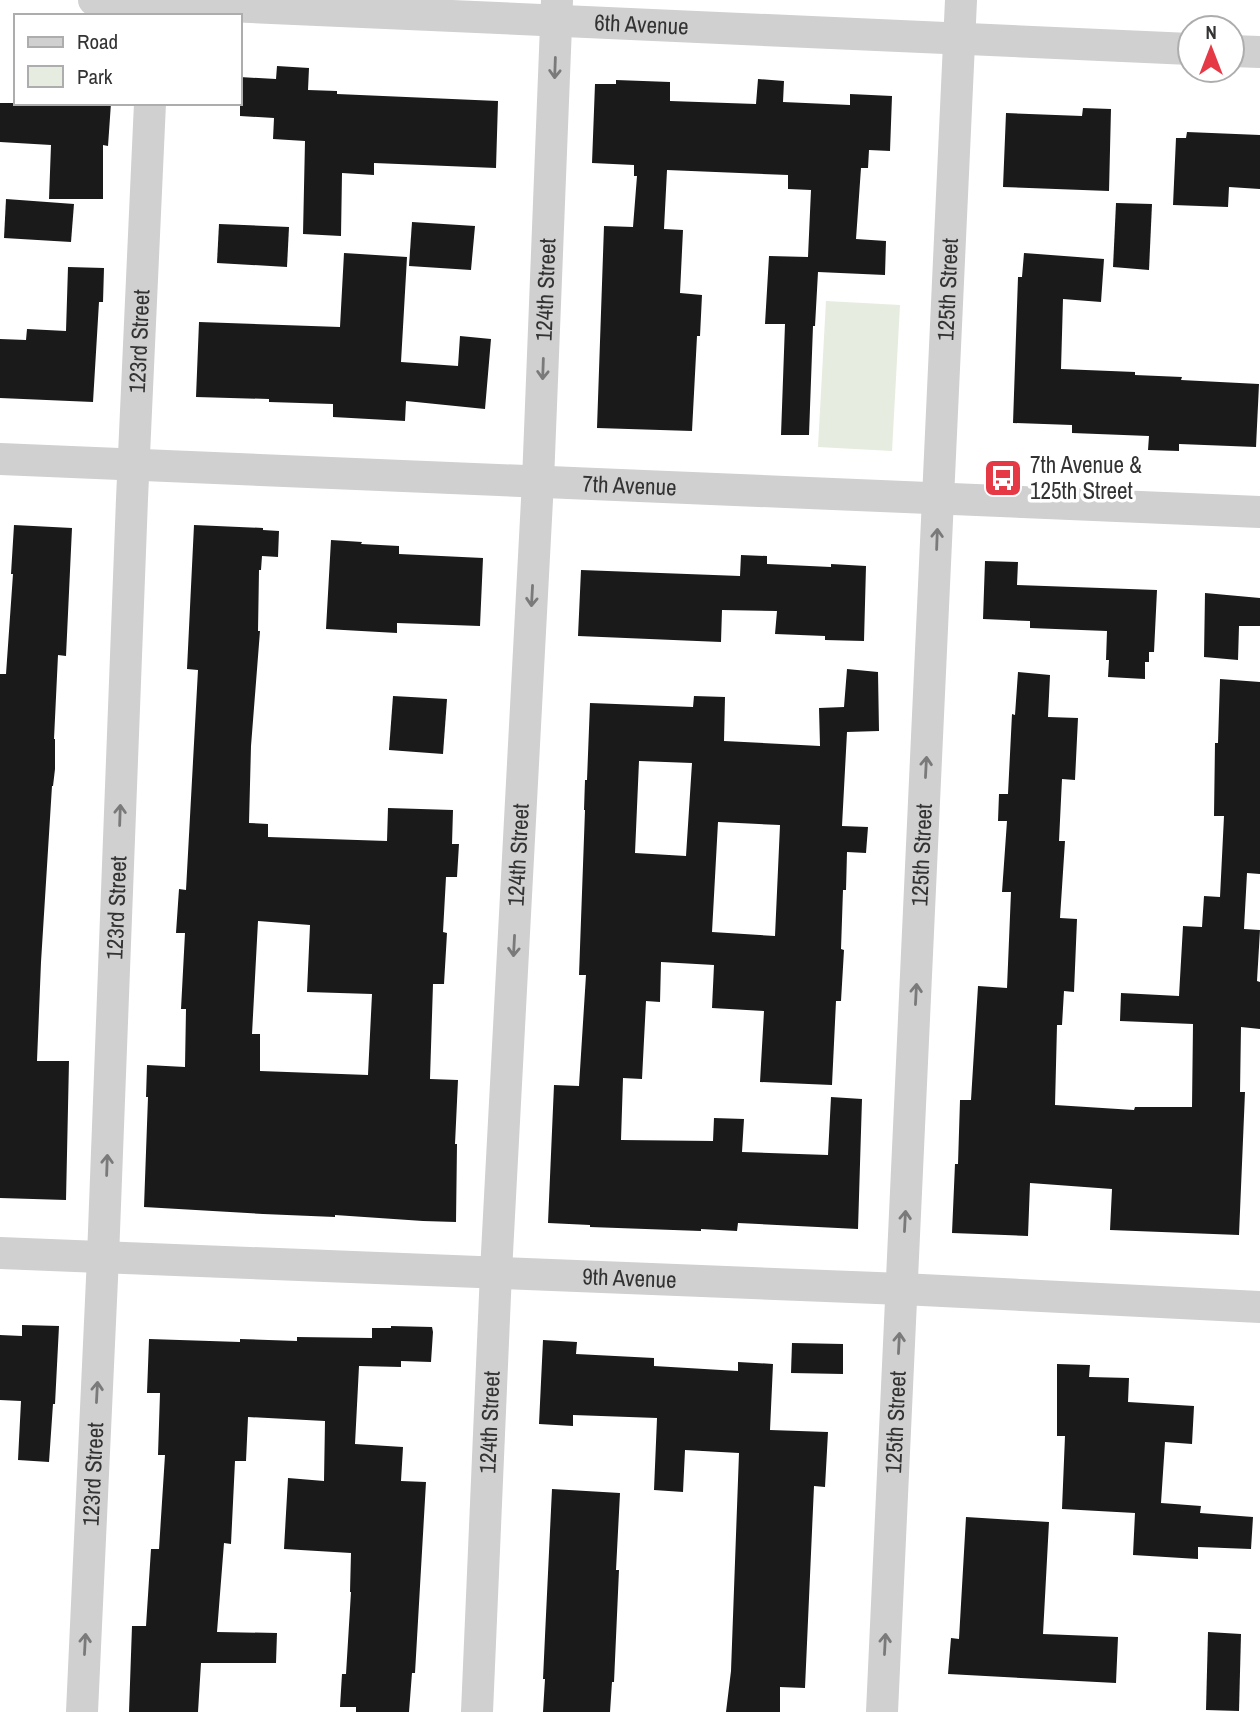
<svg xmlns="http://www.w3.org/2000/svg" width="1260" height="1712" font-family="'Archivo Narrow',sans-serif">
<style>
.green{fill:#e6ecdf}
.building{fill:#1a1a1a;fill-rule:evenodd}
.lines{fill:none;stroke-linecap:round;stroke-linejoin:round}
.minor{stroke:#d0d0d0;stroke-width:32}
.oneway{stroke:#7a7a7a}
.labels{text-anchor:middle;stroke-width:7;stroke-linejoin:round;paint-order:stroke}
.street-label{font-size:23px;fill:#333;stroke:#fff}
.poi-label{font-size:23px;fill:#333;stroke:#fff;text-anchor:start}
</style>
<rect width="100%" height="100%" fill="#fff"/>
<path class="green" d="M826,301L900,305L892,451L818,447Z"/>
<g class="building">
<path d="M277,66L309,68L308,90L337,91V94L498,101L496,168L374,163V175L342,173L341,236L303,234L305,141L273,139L274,118L240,116V77L276,79Z"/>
<path d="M758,79L784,81L783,102L850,105V94L892,96L890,151L869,150L868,168H861L856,239L886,241L885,275L818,272L815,326H813L809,435H781L785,324H765L769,256L808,257L811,190L788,189V175L667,170L664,229L683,230L680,293L702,295L700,336H697L692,431L597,428L604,226L633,227L637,176H634V165L592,163L595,84H616V80L670,82V101L756,104Z"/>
<path d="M0,103H111L108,146L103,145V199H49L51,145L0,142Z"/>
<path d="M1083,108L1111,109L1109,191L1003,187L1006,113L1082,116Z"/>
<path d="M1187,132L1260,135V189L1229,187L1228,207L1173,205L1176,138H1186Z"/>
<path d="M6,199L74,204L71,242L4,238Z"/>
<path d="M1116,203L1152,204L1149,270L1113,267Z"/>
<path d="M412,222L475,226L471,270L409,266Z"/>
<path d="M219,224L289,227L287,267L217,263Z"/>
<path d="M344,253L407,257L401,362L458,366L460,336L491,339L485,409L406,401L405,421L333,417V404L269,402V399L196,397L199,322L340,327Z"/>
<path d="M1024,253L1104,259L1101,302L1063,299L1061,369L1135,372V375L1182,377L1181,380L1259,384L1256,447L1179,444V451L1148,450L1149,436L1072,433V425L1013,423L1018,277H1022Z"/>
<path d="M68,267L104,268L103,302H99L93,402L0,398V339L26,340L27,329L66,331Z"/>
<path d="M14,525L72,528L66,656L58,655L54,739H55V769L53,786H52L41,962L37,1061H69L66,1200L0,1198V674H6L13,574H11Z"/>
<path d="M194,525L263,528V530L279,531L278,557L262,556L261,570H259L258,631H260L251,746L249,823L268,824V837L387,841L388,808L453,810L452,844H459L457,877H446L443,932L447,933L444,984H433L430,1079L458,1080L455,1144H457L456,1222L423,1221L335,1215V1217L263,1214L144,1207L148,1097H146L147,1065L185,1067L186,1009H181L185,933H176L179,889L186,890L198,670L187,669ZM258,921L310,925L307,992L372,994L368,1075L260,1071V1034H252Z"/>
<path d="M331,540L362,542L361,544L399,546V554L483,558L480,626L397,623V633L326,629Z"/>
<path d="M741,555L767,556V564L831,567V564L866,566L864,641L825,640V636L775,634L777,611L722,610L721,642L578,636L581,570L740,576Z"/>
<path d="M985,561L1018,562L1017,585L1157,590L1154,652H1149V662H1145V679L1108,677L1109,660H1106L1107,631L1030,628V621L983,619Z"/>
<path d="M1205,593L1260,598V626H1239L1238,660L1204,657Z"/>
<path d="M847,669L878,672L879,731L847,732L842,826L868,827L866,853L847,852L846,890H843L841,949L844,950L841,1001H836L832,1085L760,1082L764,1011L712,1008L714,965L661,962L660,1002L646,1001L642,1079L623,1078L621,1140L713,1141L714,1118L744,1119L742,1152L828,1155L831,1097L862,1099L858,1229L738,1223L737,1231L701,1229V1231L590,1227V1225L548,1223L554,1085L579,1086L586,975H579L585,810H584L585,780H587L590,703L693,707L694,696L725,697L724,741L820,746L819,708L844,707ZM639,761L692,763L686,856L635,853ZM718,822L780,825L775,936L712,932Z"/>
<path d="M1018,672L1050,675L1048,717L1078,718L1075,780L1062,779L1059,841H1065L1060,918L1077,919L1074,992L1064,991L1062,1025H1057L1055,1105L1134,1110L1135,1107H1192L1193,1024L1120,1021L1121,993L1179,996L1183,926L1202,927L1204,896L1220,897L1224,816H1214L1215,743H1218L1220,679L1260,682V874L1247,873L1244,929L1260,930L1257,981L1260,982V1029L1241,1027L1240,1092H1245L1239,1235L1110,1230L1112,1189L1030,1183L1028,1236L952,1233L955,1164H958L960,1100H971L978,986L1007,988L1011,892H1002L1007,821H998L999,794H1008L1012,714L1015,715Z"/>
<path d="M393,696L447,699L443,754L389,750Z"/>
<path d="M22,1325L59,1326L55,1404H53L49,1462L18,1460L21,1401L0,1400V1335L22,1336Z"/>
<path d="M391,1326L432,1327L433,1332L431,1362L401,1361V1367L359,1366L355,1444L403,1447L401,1481L426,1482L415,1673H412L409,1712H356V1707H340L342,1674H346L351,1592H350L351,1553L284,1549L288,1478L324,1481L325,1421L248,1417L246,1461H235L231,1544L224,1543L217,1632L277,1633L276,1663H201L198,1712H129L132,1626H146L151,1549H159L165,1455H158L160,1393H147L149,1339L240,1342V1339L297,1341V1337L372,1338V1328H391Z"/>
<path d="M543,1340L577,1342L576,1354L654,1358V1366L738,1371V1362L773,1364L770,1430L828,1432L825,1487L814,1486L805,1688L780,1687V1712H726L731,1671L739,1453L685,1450L683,1492L654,1490L657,1418L573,1415V1426L539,1424Z"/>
<path d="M792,1343L843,1344V1374L791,1373Z"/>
<path d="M1057,1364L1090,1365L1089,1377L1129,1378L1128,1402L1194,1406L1192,1444L1165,1442L1161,1503L1201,1506L1200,1513L1253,1517L1251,1549L1198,1547V1559L1133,1555L1135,1513L1062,1509L1065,1436H1057Z"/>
<path d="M552,1489L620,1493L616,1570H619L614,1682H612L610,1712H543L545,1679H543L545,1636Z"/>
<path d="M966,1517L1049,1522L1043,1634L1118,1637L1116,1683L948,1674L951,1638L959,1639Z"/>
<path d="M1208,1632L1241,1634L1239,1711L1206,1710Z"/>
</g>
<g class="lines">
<g class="minor">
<path id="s1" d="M94,0L1190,49"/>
<path d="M1232,51L1260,52"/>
<path id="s2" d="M0,459L1260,512"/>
<path id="s3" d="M0,1253L902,1289L1260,1307"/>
<path id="s4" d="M82,1712L103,1257L132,499L150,103"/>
<path id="s5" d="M477,1712L496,1272L538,481L557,0"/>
<path id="s6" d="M882,1712L961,0"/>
</g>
</g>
<defs><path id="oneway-shaft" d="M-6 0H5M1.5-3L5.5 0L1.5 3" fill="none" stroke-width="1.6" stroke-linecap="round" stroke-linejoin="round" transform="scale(1.75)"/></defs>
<g class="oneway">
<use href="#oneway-shaft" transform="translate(555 68) rotate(92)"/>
<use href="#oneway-shaft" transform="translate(543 369) rotate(92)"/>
<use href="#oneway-shaft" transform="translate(937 539) rotate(-88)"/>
<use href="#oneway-shaft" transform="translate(532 596) rotate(93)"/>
<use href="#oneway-shaft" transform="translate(926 767) rotate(-87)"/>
<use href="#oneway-shaft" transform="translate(120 815) rotate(-88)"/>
<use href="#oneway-shaft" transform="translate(514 946) rotate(93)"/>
<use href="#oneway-shaft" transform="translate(916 994) rotate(-87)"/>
<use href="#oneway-shaft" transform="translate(107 1165) rotate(-88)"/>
<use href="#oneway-shaft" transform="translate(905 1221) rotate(-87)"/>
<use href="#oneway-shaft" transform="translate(899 1343) rotate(-87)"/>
<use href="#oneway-shaft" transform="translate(97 1392) rotate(-87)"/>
<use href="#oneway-shaft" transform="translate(85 1644) rotate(-87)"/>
<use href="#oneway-shaft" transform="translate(885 1644) rotate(-87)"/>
</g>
<defs>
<symbol id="bus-square" viewBox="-11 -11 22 22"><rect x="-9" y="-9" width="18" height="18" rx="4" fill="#e63946" stroke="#fff"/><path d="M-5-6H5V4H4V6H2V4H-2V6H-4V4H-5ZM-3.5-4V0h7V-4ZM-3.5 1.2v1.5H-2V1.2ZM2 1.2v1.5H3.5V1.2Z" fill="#fff"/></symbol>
</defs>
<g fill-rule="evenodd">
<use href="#bus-square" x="981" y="456" width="44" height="44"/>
</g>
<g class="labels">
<g class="street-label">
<text dy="8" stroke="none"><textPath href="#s1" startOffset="548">6th Avenue</textPath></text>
<text dy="8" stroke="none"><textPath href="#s5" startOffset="1424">124th Street</textPath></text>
<text dy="8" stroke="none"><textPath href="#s6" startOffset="1424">125th Street</textPath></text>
<text dy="8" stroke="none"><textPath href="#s4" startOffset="1372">123rd Street</textPath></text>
<text dy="8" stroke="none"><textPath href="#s2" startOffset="630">7th Avenue</textPath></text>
<text dy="8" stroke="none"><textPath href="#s5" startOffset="858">124th Street</textPath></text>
<text dy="8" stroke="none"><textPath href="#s6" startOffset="858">125th Street</textPath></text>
<text dy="8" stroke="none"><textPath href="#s4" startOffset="805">123rd Street</textPath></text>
<text dy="8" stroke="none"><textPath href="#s3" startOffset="630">9th Avenue</textPath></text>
<text dy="8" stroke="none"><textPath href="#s5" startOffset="290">124th Street</textPath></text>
<text dy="8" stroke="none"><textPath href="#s6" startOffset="290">125th Street</textPath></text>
<text dy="8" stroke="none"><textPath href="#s4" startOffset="238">123rd Street</textPath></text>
</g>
<g class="poi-label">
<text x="1030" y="473">7th Avenue &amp;<tspan x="1030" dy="26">125th Street</tspan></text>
</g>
</g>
<rect x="14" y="14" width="228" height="91" fill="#ffffff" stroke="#adadad" stroke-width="2"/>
<rect x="28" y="37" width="35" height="10" fill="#d0d0d0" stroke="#adadad" stroke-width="2"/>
<text x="77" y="49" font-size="21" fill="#333333">Road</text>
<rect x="28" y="66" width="35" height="21" fill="#e6ecdf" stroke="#adadad" stroke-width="2"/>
<text x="77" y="84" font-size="21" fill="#333333">Park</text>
<g transform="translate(1211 49)"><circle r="33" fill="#ffffff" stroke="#adadad" stroke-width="2"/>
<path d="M0-5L12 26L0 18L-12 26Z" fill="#e63946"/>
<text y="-10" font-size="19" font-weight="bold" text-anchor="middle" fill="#333333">N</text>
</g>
</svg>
